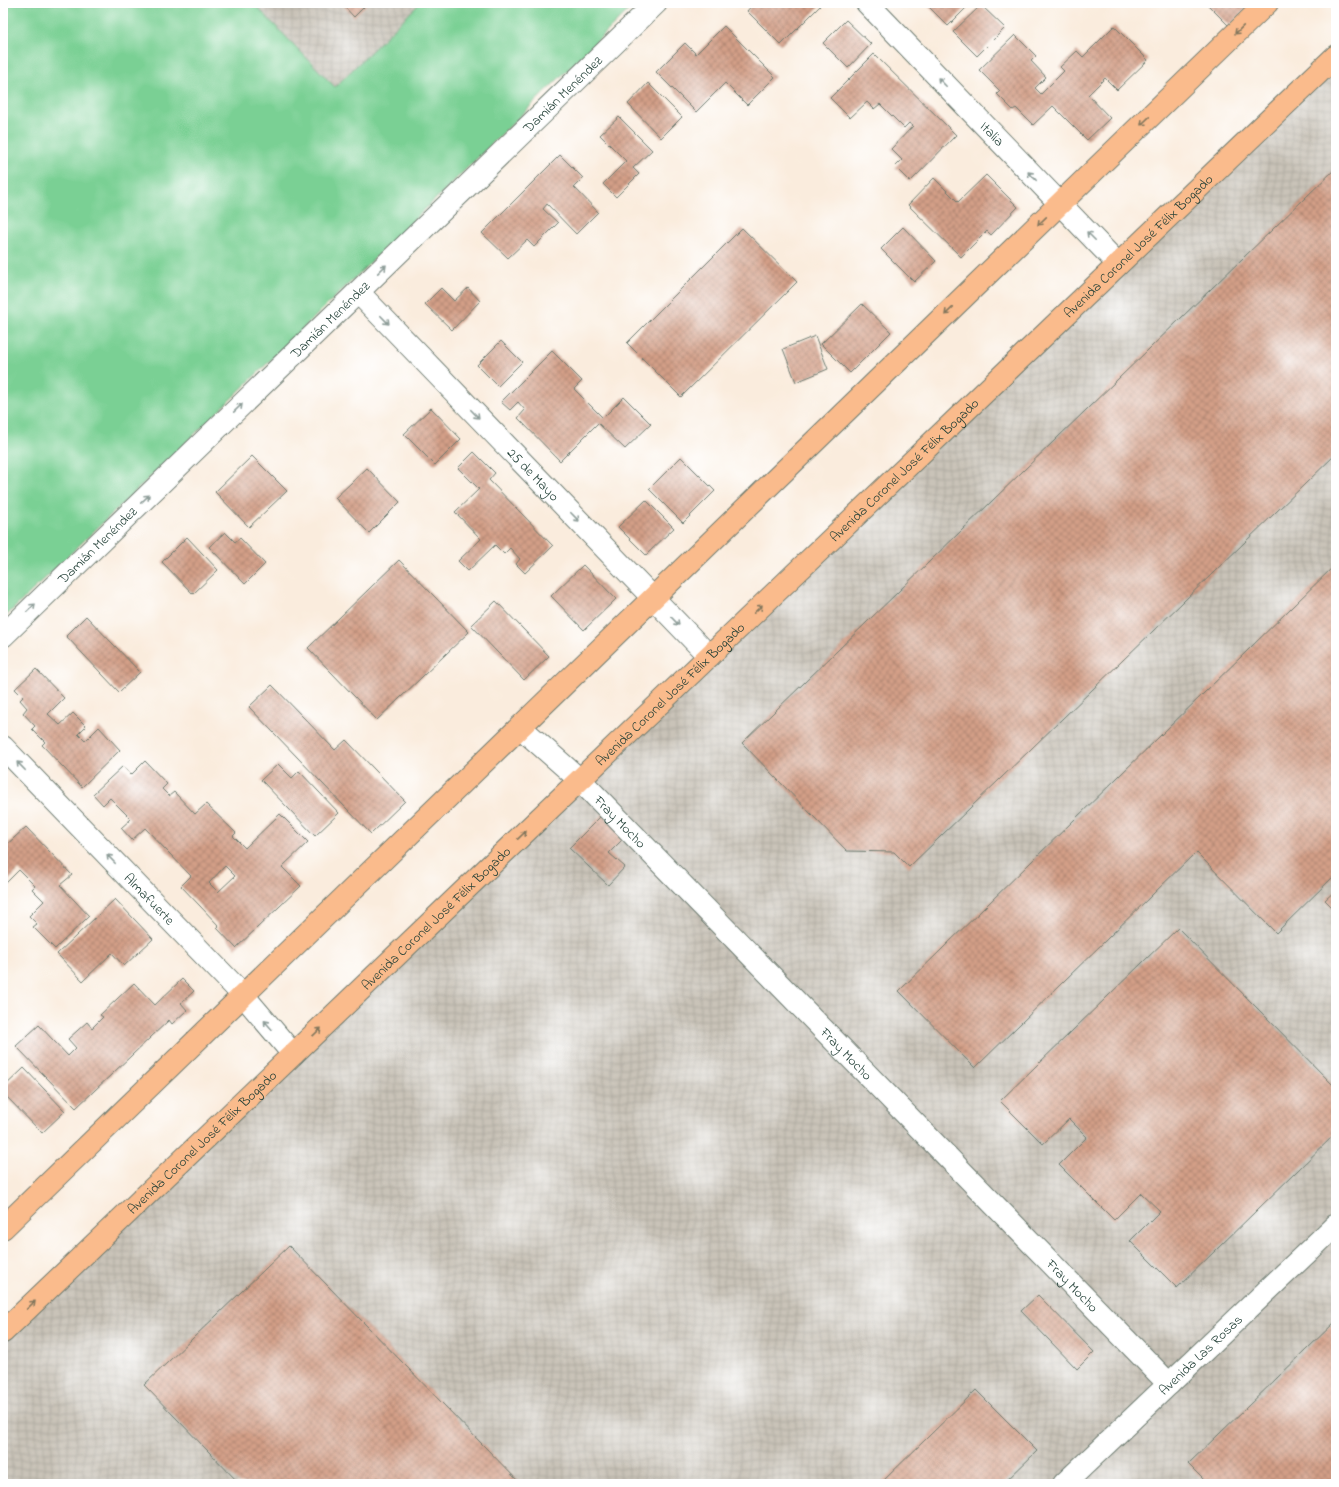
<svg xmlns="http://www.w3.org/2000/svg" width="1339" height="1487" font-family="'Indie Flower',sans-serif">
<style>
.industrial{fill:url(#industrial-grid)}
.green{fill:#7ad094;stroke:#4c8664}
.building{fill:url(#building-cross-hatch);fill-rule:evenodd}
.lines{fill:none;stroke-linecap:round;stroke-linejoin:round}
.minor-casing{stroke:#6c7a6f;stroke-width:24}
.major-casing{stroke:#6c7a6f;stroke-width:24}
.minor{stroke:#fff;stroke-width:22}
.major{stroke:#fabb8c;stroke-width:22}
.oneway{stroke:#82765c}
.oneway2{stroke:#8f9e9a}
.labels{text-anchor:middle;stroke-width:3.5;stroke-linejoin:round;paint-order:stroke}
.street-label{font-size:14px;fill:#1f3d34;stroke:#fff}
</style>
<defs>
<pattern id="industrial-grid" width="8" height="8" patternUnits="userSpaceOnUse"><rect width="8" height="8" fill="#c9c3b8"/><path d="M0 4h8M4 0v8" fill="none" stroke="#aca89f"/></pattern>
<pattern id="building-cross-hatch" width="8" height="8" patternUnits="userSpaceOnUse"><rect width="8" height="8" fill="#d39f87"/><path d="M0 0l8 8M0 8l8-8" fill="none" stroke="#ab836f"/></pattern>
</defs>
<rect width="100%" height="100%" fill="#fff"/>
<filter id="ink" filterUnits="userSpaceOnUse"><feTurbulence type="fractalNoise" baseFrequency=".025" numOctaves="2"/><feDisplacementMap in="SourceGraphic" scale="8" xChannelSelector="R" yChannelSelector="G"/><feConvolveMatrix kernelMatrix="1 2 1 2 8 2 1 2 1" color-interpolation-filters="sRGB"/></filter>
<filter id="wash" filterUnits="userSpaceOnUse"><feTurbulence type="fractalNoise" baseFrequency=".012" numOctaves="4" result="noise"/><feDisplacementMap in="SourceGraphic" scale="16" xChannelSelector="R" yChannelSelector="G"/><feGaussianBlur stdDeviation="0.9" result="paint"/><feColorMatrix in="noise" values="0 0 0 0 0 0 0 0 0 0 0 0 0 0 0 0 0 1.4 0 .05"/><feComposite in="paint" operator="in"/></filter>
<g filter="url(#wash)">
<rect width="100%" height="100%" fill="#faecdd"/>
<g class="industrial">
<path d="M253,3H420L335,87Z"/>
<path d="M1336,56V1484H3V1332Z"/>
</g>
<path class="green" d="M3,3H253L335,87L420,3H636L231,399L3,619Z"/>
<g id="blocks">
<g class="building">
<path d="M341,3H368L354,17Z"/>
<path d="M754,3H817L820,6L781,45L747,11Z"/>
<path d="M925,3H971L948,26Z"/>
<path d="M1206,3H1252L1229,26Z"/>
<path d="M981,5L1005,28L977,56L953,32Z"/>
<path d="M846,20L871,44L848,68L823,43Z"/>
<path d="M724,26L775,77L747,105L725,83L696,112L656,72L685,43L696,54Z"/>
<path d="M1114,26L1148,60L1117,90L1105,78L1088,95L1110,118L1087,140L1053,106L1033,125L1016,108L1013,110L997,94L1000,91L979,70L1015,35L1036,56L1031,61L1046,77L1035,88L1041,94L1064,71L1060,67L1077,51L1083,57Z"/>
<path d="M874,54L956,135L910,182L895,167L902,160L891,149L913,126L909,123L904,128L880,104L874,109L867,102L850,118L830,98Z"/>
<path d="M648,83L682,117L661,138L628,104Z"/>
<path d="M619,117L652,150L633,168L639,174L616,197L603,184L626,161L600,135Z"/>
<path d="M560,155L583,178L574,187L598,212L576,234L547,204L543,209L558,223L534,247L527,240L508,258L482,233Z"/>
<path d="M1336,168V454L909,867L894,852L847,851L742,743Z"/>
<path d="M986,175L1018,207L991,235L987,231L961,257L908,205L934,178L958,202Z"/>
<path d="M903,227L936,261L914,282L881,249Z"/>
<path d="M742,228L797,282L681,397L627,343Z"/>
<path d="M441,288L454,301L468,288L480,301L452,330L425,304Z"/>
<path d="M862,304L891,332L850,373L821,344Z"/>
<path d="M815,336L828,369L796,382L783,349Z"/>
<path d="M501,341L522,362L498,386L477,365Z"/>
<path d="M552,351L582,381L574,389L603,418L624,397L651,424L625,449L598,423L560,461L518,418L525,410L518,402L510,410L501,402Z"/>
<path d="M431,408L461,439L435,465L404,434Z"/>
<path d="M474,452L495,473L489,480L553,546L525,573L516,564L520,559L510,548L504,554L495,545L468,571L458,561L481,539L455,512L479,489L458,468Z"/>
<path d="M252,456L287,491L249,527L215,492Z"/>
<path d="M681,457L715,491L683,523L649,489Z"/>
<path d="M367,468L400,502L369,533L335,498Z"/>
<path d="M646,500L674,528L646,555L618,527Z"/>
<path d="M225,532L235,542L240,538L265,564L245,584L209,547Z"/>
<path d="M187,537L218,570L193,594L162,562Z"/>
<path d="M399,560L469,632L377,720L308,648Z"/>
<path d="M1336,564V874L1276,933L1196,852L975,1068L899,991Z"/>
<path d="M583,565L616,599L584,630L551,596Z"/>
<path d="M496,601L549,656L524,680L471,625Z"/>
<path d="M86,616L140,672L119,692L66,636Z"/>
<path d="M36,669L64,698L48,714L60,725L73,713L86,726L78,734L85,741L99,727L120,750L82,787L42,745L45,742L32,729L35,726L23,713L27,708L20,700L23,697L15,689Z"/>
<path d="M272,685L335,750L346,740L405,801L371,834L249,707Z"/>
<path d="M145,761L167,784L162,789L169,796L174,792L195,814L206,804L236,833L233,836L245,848L280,814L308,842L282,867L301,886L236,948L217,928L219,926L181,886L191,876L145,828L132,840L121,828L131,819L110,798L103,805L93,794L123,766L131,775ZM225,866L235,876L218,892L209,883Z"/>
<path d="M278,764L292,778L299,771L339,813L315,836L261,780Z"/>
<path d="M604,813L627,835L609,853L625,867L608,885L569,848Z"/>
<path d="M26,827L72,875L60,885L89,916L55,949L33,927L37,924L29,916L44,901L32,889L35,886L19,870L6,883L3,880V848Z"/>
<path d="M1336,890V911L1325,900Z"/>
<path d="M115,899L153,939L124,966L112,953L83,981L57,954Z"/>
<path d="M1178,928L1336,1088V1133L1177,1288L1130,1241L1160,1211L1141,1193L1114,1220L1059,1165L1087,1137L1069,1119L1043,1144L1000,1101Z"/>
<path d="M182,979L194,991L181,1003L187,1010L172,1024L169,1020L76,1108L16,1046L39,1025L68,1056L76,1048L68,1039L87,1022L92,1028L103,1017L100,1015L134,983L155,1005Z"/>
<path d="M24,1068L65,1111L42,1133L3,1093V1088Z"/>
<path d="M289,1246L521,1484H240L144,1385Z"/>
<path d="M1038,1295L1094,1352L1077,1369L1021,1311Z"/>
<path d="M1336,1321V1484H1208L1188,1464Z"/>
<path d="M976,1390L1037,1451L1003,1484H880Z"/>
</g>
</g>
</g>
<g filter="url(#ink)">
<use href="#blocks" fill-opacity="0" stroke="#6c7a6f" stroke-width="1"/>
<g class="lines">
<defs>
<g id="minor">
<path id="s1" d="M867,3L1118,264"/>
<path id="s2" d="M358,292L709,656"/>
<path id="s3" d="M3,636L656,3"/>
<path id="s4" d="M520,727L580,780L1169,1384"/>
<path id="s5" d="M3,747L243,995L293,1054"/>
<path id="s6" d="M1064,1484L1336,1225"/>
</g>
<g id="major">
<path d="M3,1228L1267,3"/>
<path id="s7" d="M3,1332L1336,56"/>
</g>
</defs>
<use href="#minor" class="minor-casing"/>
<use href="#major" class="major-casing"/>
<use href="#minor" class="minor"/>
<use href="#major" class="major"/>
</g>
<defs><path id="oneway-shaft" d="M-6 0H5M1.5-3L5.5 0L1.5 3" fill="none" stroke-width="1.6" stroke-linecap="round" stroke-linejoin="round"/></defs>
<g class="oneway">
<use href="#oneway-shaft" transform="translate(1239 30) rotate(136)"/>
<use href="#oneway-shaft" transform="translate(1145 121) rotate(136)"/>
<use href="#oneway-shaft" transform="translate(1042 221) rotate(136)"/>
<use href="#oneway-shaft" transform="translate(949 311) rotate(136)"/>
<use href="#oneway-shaft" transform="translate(758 609) rotate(-44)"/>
<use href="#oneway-shaft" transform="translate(522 835) rotate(-44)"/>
<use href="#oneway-shaft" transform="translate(317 1032) rotate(-44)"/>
<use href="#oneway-shaft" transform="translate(31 1305) rotate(-44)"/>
</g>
<g class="oneway2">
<use href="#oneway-shaft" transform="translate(942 82) rotate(-134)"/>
<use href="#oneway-shaft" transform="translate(1032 176) rotate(-134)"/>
<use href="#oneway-shaft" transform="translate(1091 236) rotate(-135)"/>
<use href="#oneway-shaft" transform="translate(382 269) rotate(-44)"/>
<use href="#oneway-shaft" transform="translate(385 320) rotate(46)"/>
<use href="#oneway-shaft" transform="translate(238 408) rotate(-44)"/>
<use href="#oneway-shaft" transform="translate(475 414) rotate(46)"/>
<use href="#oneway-shaft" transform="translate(145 499) rotate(-44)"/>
<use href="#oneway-shaft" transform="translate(575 517) rotate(46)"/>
<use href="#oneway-shaft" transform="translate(31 608) rotate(-44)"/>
<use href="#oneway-shaft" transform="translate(675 621) rotate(46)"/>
<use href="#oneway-shaft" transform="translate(21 766) rotate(-134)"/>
<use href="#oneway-shaft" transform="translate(111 859) rotate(-134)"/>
<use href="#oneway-shaft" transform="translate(268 1025) rotate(-131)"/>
</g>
</g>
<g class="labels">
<g class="street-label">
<text dy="5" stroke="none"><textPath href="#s3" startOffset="779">Damián Menéndez</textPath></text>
<text dy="5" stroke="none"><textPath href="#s1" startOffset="181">Italia</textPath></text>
<text dy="5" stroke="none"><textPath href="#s7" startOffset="1571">Avenida Coronel José Félix Bogado</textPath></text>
<text dy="5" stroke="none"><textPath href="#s3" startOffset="455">Damián Menéndez</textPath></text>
<text dy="5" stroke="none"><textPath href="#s7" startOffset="1247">Avenida Coronel José Félix Bogado</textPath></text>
<text dy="5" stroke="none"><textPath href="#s2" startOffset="253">25 de Mayo</textPath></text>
<text dy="5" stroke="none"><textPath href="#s3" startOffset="131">Damián Menéndez</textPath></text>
<text dy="5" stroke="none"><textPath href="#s7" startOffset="923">Avenida Coronel José Félix Bogado</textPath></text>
<text dy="5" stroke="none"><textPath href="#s4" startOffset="138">Fray Mocho</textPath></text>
<text dy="5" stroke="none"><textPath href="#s5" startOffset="211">Almafuerte</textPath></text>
<text dy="5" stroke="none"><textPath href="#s7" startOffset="599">Avenida Coronel José Félix Bogado</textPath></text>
<text dy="5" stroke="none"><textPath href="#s4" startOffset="462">Fray Mocho</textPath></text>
<text dy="5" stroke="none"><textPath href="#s7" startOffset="275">Avenida Coronel José Félix Bogado</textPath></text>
<text dy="5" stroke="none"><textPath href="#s4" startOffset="786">Fray Mocho</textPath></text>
<text dy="5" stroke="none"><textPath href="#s6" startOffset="188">Avenida Las Rosas</textPath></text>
</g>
</g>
<rect width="1339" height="1487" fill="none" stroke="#fff" stroke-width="16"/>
</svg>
